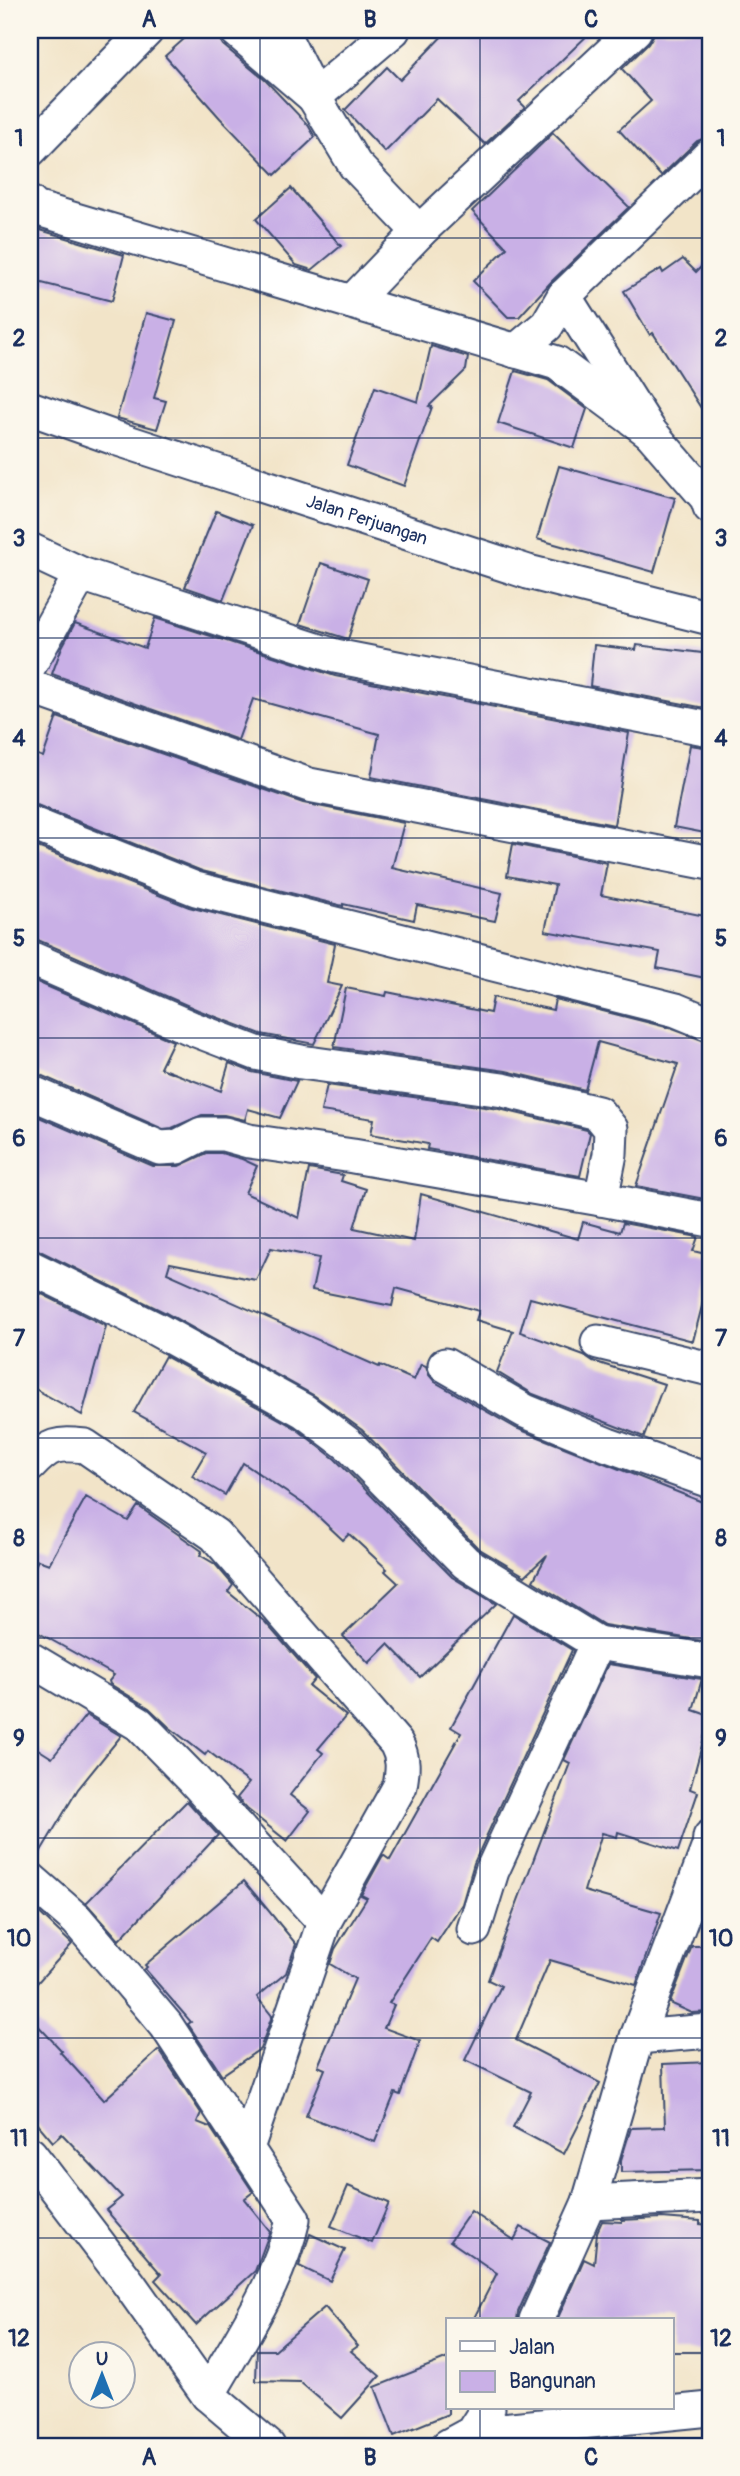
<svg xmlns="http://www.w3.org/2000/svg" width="740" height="2476" font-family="Pangolin,sans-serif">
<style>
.building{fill:#c9b0e6}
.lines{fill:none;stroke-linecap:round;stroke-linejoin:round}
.minor-casing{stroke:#3b4a6e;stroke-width:37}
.minor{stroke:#fff;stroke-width:33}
.grid{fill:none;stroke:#1b2f5e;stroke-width:2;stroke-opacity:0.55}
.labels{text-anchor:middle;stroke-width:7;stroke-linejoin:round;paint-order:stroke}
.street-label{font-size:18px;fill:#1b2f5e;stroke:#fbf7ec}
.neatline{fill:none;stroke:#1b2f5e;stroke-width:2.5}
.grid-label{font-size:23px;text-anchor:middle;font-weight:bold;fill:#1b2f5e}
</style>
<rect width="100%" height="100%" fill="#fbf7ec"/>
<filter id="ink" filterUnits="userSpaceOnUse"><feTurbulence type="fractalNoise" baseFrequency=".0143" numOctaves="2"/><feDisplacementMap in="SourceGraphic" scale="14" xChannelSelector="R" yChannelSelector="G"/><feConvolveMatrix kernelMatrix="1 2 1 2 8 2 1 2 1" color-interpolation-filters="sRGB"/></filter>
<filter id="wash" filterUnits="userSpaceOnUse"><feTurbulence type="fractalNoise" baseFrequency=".00686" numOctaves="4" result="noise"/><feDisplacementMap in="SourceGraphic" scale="28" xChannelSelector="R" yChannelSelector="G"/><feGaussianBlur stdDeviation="1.57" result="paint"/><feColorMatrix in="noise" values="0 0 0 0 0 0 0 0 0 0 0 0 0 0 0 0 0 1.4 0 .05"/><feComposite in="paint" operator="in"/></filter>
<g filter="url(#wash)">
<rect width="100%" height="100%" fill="#f2e4c8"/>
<g id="blocks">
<g class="building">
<path d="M194,30H217L218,37L223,45L266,81L308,125L315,137L275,175L220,118L165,56Z"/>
<path d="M448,30H593L519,101L525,107L485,144L437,99L385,152L345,110L387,67L400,80Z"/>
<path d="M654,30H710V136L697,141L661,176L619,130L651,101L622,69L648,44L653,36Z"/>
<path d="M553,133L629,207L551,282L519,317H508L473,281L507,248L472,211Z"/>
<path d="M291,188L341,246L312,270L296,265L256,219Z"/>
<path d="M30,227L124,255L112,301L30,280Z"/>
<path d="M710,258V422L653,333L650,335L624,291L661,269L663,273L683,259L696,272Z"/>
<path d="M146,313L176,321L154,398L166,401L157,429L117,418Z"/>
<path d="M431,346L468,357L466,370L429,406L432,407L404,486L347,465L375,387L418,402Z"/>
<path d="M515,371L548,380L587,409L574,448L498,423Z"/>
<path d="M559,466L675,498L654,572L537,539Z"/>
<path d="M216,511L253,525L223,600L185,587Z"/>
<path d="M321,563L368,579L348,639L300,624Z"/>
<path d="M155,618L335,676L629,733L614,825L371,777L379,734L253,699L238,740L52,674L62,647L75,623L145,648Z"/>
<path d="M594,645L636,650L637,645L710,654V709L590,686Z"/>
<path d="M57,717L303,803L404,823L392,868L502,893L495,921L417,905L414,920L343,904V906L202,871L37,805L30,804V752L43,757Z"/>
<path d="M690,745L710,748V834L674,827Z"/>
<path d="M30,844L189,907L335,944L327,983L342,986L314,1044L261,1034L198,1010L38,940L30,939Z"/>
<path d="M513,844L607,863L601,895L710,917V979L657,968L660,952L545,931L555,885L507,876Z"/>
<path d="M30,979L173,1041L160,1068L221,1091L229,1063L252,1072L297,1081L280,1118L248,1109L245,1120L224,1115H202L172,1128L163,1129L38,1074L30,1073Z"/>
<path d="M346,988L386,996L387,992L490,1013L493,997L553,1010L555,999L670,1028L710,1043V1200L636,1186L678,1064L598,1042L585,1090L506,1071L334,1047Z"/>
<path d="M327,1085L499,1109L587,1130L590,1133L580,1176L427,1149L428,1144L371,1134L374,1119L321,1111Z"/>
<path d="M32,1114L153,1166H179L207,1153H221L242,1159L257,1166L245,1193L299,1218L309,1169L343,1175L341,1181L366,1189L354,1228L414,1241L421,1194L578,1239L583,1222L620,1232L623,1223L698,1237L693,1251L710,1255V1275L693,1341L530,1298L520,1332L584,1355L593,1361L664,1384L644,1437L533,1394L497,1372L513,1331L476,1320L479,1311L396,1288L392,1306L312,1290L319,1258L271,1248L256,1280L170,1263L167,1273L379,1367L380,1365L414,1380L421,1364L426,1366L429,1375L435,1382L516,1428L710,1505V1642L604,1625L533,1581L547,1555L525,1576L478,1548L362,1430L315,1396L164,1312L38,1250L30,1248V1119Z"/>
<path d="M30,1288L106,1326L82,1415L30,1386Z"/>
<path d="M165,1356L294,1427L335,1459L452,1577L496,1604L420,1677L388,1644L369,1663L343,1636L398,1583L385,1571L387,1569L349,1534L343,1540L308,1507L243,1463L225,1495L192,1476L206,1452L134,1412Z"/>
<path d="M86,1497L128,1521L138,1506L202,1551L200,1555L215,1564L233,1585L228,1592L265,1622L315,1679L309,1686L346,1716L318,1749L323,1753L290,1795L310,1811L287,1841L247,1809L237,1798L249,1783L208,1751L205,1755L169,1727L149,1708L110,1684L109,1681L114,1675L30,1628V1576L38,1560L49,1564Z"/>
<path d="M513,1614L572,1650L474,1863L462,1904L437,1942L431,1938L389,2003L394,2005L384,2028L420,2041L400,2095L395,2093L375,2142L306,2116L325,2069L318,2066L355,1979L330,1964L335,1949L367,1898L361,1895L383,1855L390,1860L461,1733L451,1727Z"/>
<path d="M608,1664L702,1679L693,1710L710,1716L690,1789L698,1792L678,1851L618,1832L617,1837L602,1833L584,1891L661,1913L636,1985L550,1960L516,2040L600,2083L564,2154L513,2127L531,2092L465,2060L501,1986L488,1980L570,1763L564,1760Z"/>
<path d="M86,1715L121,1736L78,1789L35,1861L30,1860V1744L52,1758Z"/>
<path d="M187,1801L218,1835L119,1940L86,1903Z"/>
<path d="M244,1881L296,1944L286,1973L257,1997L272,2016L260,2049L222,2075L188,2024L191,2022L145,1969L147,1967L145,1965Z"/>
<path d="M30,1904L72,1944L30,1991Z"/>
<path d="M692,1946H710V2012L692,2013L670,2003Z"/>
<path d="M30,2017L62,2051L60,2052L104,2100L159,2050L201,2113L197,2122L210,2127L253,2192L244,2199L270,2231L260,2258L255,2271L196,2325L155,2280L161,2274L106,2210L122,2197L62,2134L53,2142L30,2115Z"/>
<path d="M710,2062V2170L621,2172V2160L631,2128L665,2127L663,2064Z"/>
<path d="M348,2186L389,2203L372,2243L331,2226Z"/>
<path d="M471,2211L514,2240L521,2227L550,2242L518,2312L517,2320H473L497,2273L450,2241Z"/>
<path d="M662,2218L700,2221V2224L710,2225L708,2352H672V2320H557L584,2259L594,2264L597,2232L602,2221L622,2222V2220Z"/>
<path d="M310,2234L345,2250L330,2281L299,2266Z"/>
<path d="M325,2307L358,2346L351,2351L380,2376L342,2418L300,2382L256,2381L257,2350H275Z"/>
<path d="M448,2358V2414L394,2436L375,2387Z"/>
</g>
</g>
</g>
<g filter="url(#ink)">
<use href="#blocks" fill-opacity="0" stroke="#3b4a6e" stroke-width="2"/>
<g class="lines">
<defs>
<g id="minor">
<path d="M236,30L314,97L393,30"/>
<path d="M281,30L314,97L355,165L419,232"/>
<path d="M30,150L147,30"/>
<path d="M30,203L35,208L557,363L650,432"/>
<path d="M564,296L650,432L707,498L710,507"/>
<path d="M352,302L419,232L635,30"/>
<path d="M516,351L547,325L564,296L710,155"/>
<path id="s1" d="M30,408L112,437L528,572L710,618"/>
<path d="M30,550L81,574L30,664"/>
<path d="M81,574L335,656L710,729"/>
<path d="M30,687L309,785L710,863"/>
<path d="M30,823L196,889L676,1010L710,1024"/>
<path d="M30,958L191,1028L256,1053L301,1062L503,1090L598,1113L611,1129L610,1154L601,1199"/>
<path d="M30,1092L160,1148L177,1147L202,1134H224L249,1141L353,1156L601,1199L710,1220"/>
<path d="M30,1267L156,1329L304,1411L348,1444L466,1563L597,1643"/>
<path d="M598,1342L710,1369"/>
<path d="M445,1365L525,1411L608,1445L710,1481"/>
<path d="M30,1465C50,1444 57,1443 85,1446L215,1535L396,1743C404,1758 403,1769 400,1786L324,1922"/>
<path d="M30,1659L139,1724L193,1779L324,1922L247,2148"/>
<path d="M30,1879L77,1920L166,2025L293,2219C279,2283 240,2339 208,2395"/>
<path d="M474,1929L492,1871L597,1643L710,1661"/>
<path d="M637,2037L710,2031"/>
<path d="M30,2154L130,2285L208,2395L268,2446"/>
<path d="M589,2202L710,2196"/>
<path d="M536,2320L589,2202L637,2037L709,1846L710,1837"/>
<path d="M472,2433L710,2409"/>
<path d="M448,2446L472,2433L488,2408"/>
</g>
</defs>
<use href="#minor" class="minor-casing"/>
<use href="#minor" class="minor"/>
</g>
</g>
<path class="grid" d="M260,30V2446M480,30V2320M30,238H710M30,438H710M30,638H710M30,838H710M30,1038H710M30,1238H710M30,1438H710M30,1638H710M30,1838H710M30,2038H710M30,2238H710M480,2408V2446"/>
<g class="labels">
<g class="street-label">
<text dy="6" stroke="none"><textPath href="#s1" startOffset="355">Jalan Perjuangan</textPath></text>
</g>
</g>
<rect width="740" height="2476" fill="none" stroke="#fbf7ec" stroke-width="77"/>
<rect x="446" y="2318" width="228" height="91" fill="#fbf7ec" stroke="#a1a7b3" stroke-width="2"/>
<rect x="460" y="2341" width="35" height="10" fill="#ffffff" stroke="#a1a7b3" stroke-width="2"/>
<text x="509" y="2354" font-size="21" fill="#1b2f5e">Jalan</text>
<rect x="460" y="2371" width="35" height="21" fill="#c9b0e6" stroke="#a1a7b3" stroke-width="2"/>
<text x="509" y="2388" font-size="21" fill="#1b2f5e">Bangunan</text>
<g transform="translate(102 2375)"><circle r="33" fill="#fbf7ec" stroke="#a1a7b3" stroke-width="2"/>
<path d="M0-5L12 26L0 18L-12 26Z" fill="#1f6fb2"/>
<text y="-10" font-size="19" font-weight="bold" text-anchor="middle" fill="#1b2f5e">U</text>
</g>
<rect x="38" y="38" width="664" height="2400" class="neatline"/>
<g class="grid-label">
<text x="149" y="27">A</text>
<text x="370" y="27">B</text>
<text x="591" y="27">C</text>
<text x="19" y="146">1</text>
<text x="721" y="146">1</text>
<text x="19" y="346">2</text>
<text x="721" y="346">2</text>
<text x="19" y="546">3</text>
<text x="721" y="546">3</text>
<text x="19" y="746">4</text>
<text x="721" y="746">4</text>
<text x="19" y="946">5</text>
<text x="721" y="946">5</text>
<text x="19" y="1146">6</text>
<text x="721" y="1146">6</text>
<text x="19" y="1346">7</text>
<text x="721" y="1346">7</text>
<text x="19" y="1546">8</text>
<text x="721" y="1546">8</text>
<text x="19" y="1746">9</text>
<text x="721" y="1746">9</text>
<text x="19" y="1946">10</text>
<text x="721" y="1946">10</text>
<text x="19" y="2146">11</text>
<text x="721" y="2146">11</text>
<text x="19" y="2346">12</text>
<text x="721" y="2346">12</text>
<text x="149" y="2465">A</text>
<text x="370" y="2465">B</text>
<text x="591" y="2465">C</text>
</g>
</svg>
